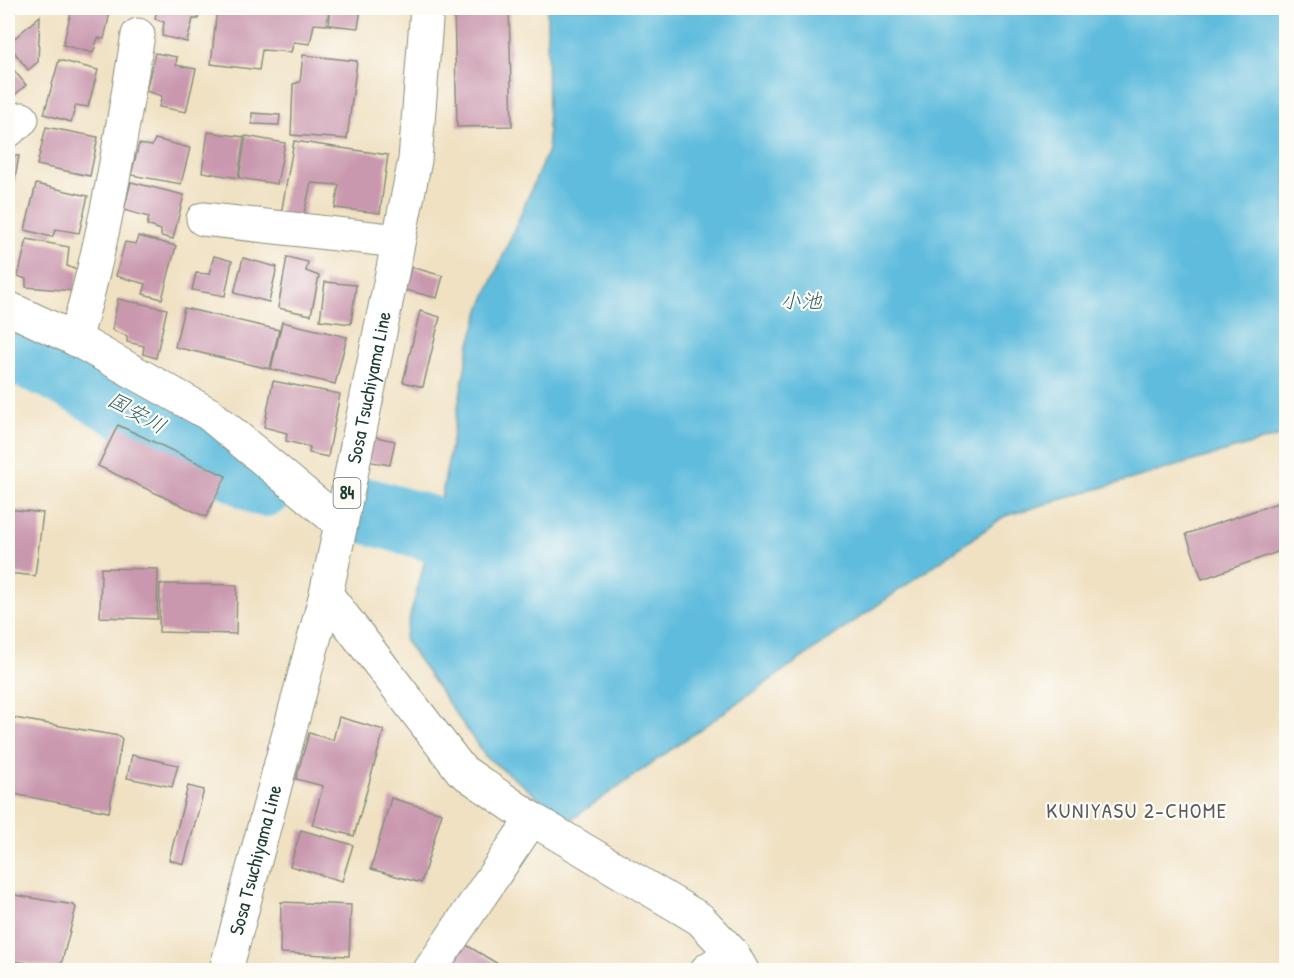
<svg xmlns="http://www.w3.org/2000/svg" width="1294" height="978" font-family="'Patrick Hand','Klee One',sans-serif">
<style>
.water{fill:#5fbcdd;stroke:#3f7c88;stroke-width:1.5}
.lines{fill:none;stroke-linecap:round;stroke-linejoin:round}
.river{stroke:#5fbcdd;stroke-width:66}
.building{fill:#c997ae}
.street-casing{stroke:#888f7c;stroke-width:35}
.secondary-casing{stroke:#888f7c;stroke-width:35}
.primary-casing{stroke:#888f7c;stroke-width:35}
.street{stroke:#fff;stroke-width:33}
.secondary{stroke:#fff;stroke-width:33}
.primary{stroke:#fff;stroke-width:33}
.labels{text-anchor:middle;stroke-width:4.5;stroke-linejoin:round;paint-order:stroke}
.shield{fill:#fdfcf7;stroke:#62766e;stroke-width:1.5}
.shield-label{font-size:18px;font-weight:bold;fill:#1f3d34}
.street-label{font-size:20px;fill:#1f3d34;stroke:#fdfcf7}
.water-label{font-size:21px;font-style:italic;fill:#326367;stroke:#fdfcf7}
.neighbourhood-label{font-size:21px;letter-spacing:1.5px;fill:#5a5c5f;stroke:#fdfcf7}
</style>
<rect width="100%" height="100%" fill="#fdfcf7"/>
<filter id="ink" filterUnits="userSpaceOnUse"><feTurbulence type="fractalNoise" baseFrequency=".0167" numOctaves="2"/><feDisplacementMap in="SourceGraphic" scale="12" xChannelSelector="R" yChannelSelector="G"/><feConvolveMatrix kernelMatrix="1 2 1 2 8 2 1 2 1" color-interpolation-filters="sRGB"/></filter>
<filter id="wash" filterUnits="userSpaceOnUse"><feTurbulence type="fractalNoise" baseFrequency=".008" numOctaves="4" result="noise"/><feDisplacementMap in="SourceGraphic" scale="24" xChannelSelector="R" yChannelSelector="G"/><feGaussianBlur stdDeviation="1.35" result="paint"/><feColorMatrix in="noise" values="0 0 0 0 0 0 0 0 0 0 0 0 0 0 0 0 0 1.4 0 .05"/><feComposite in="paint" operator="in"/></filter>
<g filter="url(#wash)">
<rect width="100%" height="100%" fill="#f0e1c3"/>
<path class="water" d="M547,8H1286V434L1005,516L569,821L485,756L404,639L441,500L469,347L480,310L548,150Z"/>
<g class="lines">
<g class="river">
<path d="M8,348L56,368L264,484"/>
<path d="M368,511L520,554"/>
</g>
</g>
<g id="blocks">
<g class="building">
<path d="M72,8H111L104,39L98,38L93,53L63,45Z"/>
<path d="M157,8H200L198,19H193L187,42L162,36L164,22L155,19Z"/>
<path d="M217,8H329L327,25L314,24L310,44L294,42L291,52L262,50L259,70L211,64Z"/>
<path d="M331,8H361L358,28L329,25Z"/>
<path d="M454,8H509L512,126L457,127Z"/>
<path d="M40,16L38,62L28,70L8,44Z"/>
<path d="M155,53L177,57L176,65L196,69L186,112L159,107L162,96L146,91Z"/>
<path d="M303,55L357,61L347,139L291,135L293,84L300,82Z"/>
<path d="M59,60L98,70L88,107L76,105L71,122L44,114Z"/>
<path d="M8,63L26,85L8,101Z"/>
<path d="M252,113L280,115L279,125L252,124Z"/>
<path d="M46,127L98,137L90,176L37,165Z"/>
<path d="M208,132L244,137L238,178L202,172Z"/>
<path d="M246,136L285,143L277,184L239,178Z"/>
<path d="M155,139L190,148L181,184L131,175L139,144L152,146Z"/>
<path d="M294,141L388,155L380,213L335,208L339,185L311,183L303,218L281,214Z"/>
<path d="M11,155L19,156L11,201H8V166Z"/>
<path d="M131,182L184,195L173,239L161,236V230L147,225L149,217L124,210Z"/>
<path d="M36,184L88,196L79,233L56,229L52,237L25,230Z"/>
<path d="M138,236L176,246L162,299L143,294L146,284L116,276L125,242L136,244Z"/>
<path d="M27,239L69,247L67,266L79,271L75,291L26,287V279L18,276Z"/>
<path d="M214,256L232,261L225,296L192,290L196,273L209,274Z"/>
<path d="M287,257L308,262L306,271L319,276L311,315L278,308Z"/>
<path d="M243,258L277,267L269,302L234,293Z"/>
<path d="M411,267L443,276L437,298L405,290Z"/>
<path d="M325,282L356,285L351,324L320,320Z"/>
<path d="M118,299L167,309L156,358L143,354L144,346L127,342V336L112,330Z"/>
<path d="M184,308L279,330L270,369L175,347Z"/>
<path d="M420,311L440,317L423,387L403,382Z"/>
<path d="M282,322L347,337L335,384L271,369Z"/>
<path d="M273,381L340,394L328,457L309,453L310,447L286,441L287,433L264,427Z"/>
<path d="M118,425L226,476L206,517L98,466Z"/>
<path d="M371,436L395,441L390,465L366,461Z"/>
<path d="M1286,500V549L1202,579L1186,534Z"/>
<path d="M8,509L43,513L35,576L8,573Z"/>
<path d="M101,568L158,569L157,619L100,617Z"/>
<path d="M160,584L237,585L236,634L159,632Z"/>
<path d="M8,717L119,736L122,739L109,812L8,793Z"/>
<path d="M339,717L384,730L354,836L312,825L323,786L296,779L309,733L333,740Z"/>
<path d="M132,755L178,765L172,787L127,778Z"/>
<path d="M188,786L204,790L184,864L169,860Z"/>
<path d="M391,798L442,813L421,883L371,869Z"/>
<path d="M301,830L353,845L342,881L290,866Z"/>
<path d="M8,894L74,905L76,908L60,969L8,960Z"/>
<path d="M281,902L351,905L349,956L280,953Z"/>
<path d="M463,943L508,970H446Z"/>
<path d="M8,963L46,969V970H8Z"/>
</g>
</g>
</g>
<g filter="url(#ink)">
<use href="#blocks" fill-opacity="0" stroke="#888f7c" stroke-width="1.5"/>
<g class="lines">
<defs>
<g id="street">
<path d="M8,131L22,119"/>
<path d="M203,219L398,241"/>
<path d="M75,339C105,240 121,136 138,35"/>
<path d="M326,594L461,770L532,819L700,919L732,953L742,970"/>
<path d="M430,970L532,819"/>
<path d="M707,970L732,953"/>
</g>
<path id="secondary" d="M8,308L75,339L209,414L341,524"/>
<g id="primary">
<path id="s1" d="M226,970L326,594L341,524L415,160L427,8"/>
</g>
</defs>
<use href="#street" class="street-casing"/>
<use href="#secondary" class="secondary-casing"/>
<use href="#primary" class="primary-casing"/>
<use href="#street" class="street"/>
<use href="#secondary" class="secondary"/>
<use href="#primary" class="primary"/>
</g>
</g>
<g class="labels">
<rect class="shield" x="333.5" y="478" width="27" height="30" rx="4.5"/>
<g class="shield-label">
<text x="347" y="499">84</text>
</g>
<g class="street-label">
<text dy="7" stroke="none"><textPath href="#s1" startOffset="600">Sosa Tsuchiyama Line</textPath></text>
<text dy="7" stroke="none"><textPath href="#s1" startOffset="114">Sosa Tsuchiyama Line</textPath></text>
</g>
<g class="water-label">
<text x="801" y="308">小池</text>
<text transform="translate(137 413) rotate(29)" y="7">国安川</text>
</g>
<g class="neighbourhood-label">
<text x="1137" y="818">KUNIYASU 2-CHOME</text>
</g>
</g>
<rect width="1294" height="978" fill="none" stroke="#fdfcf7" stroke-width="30"/>
</svg>
